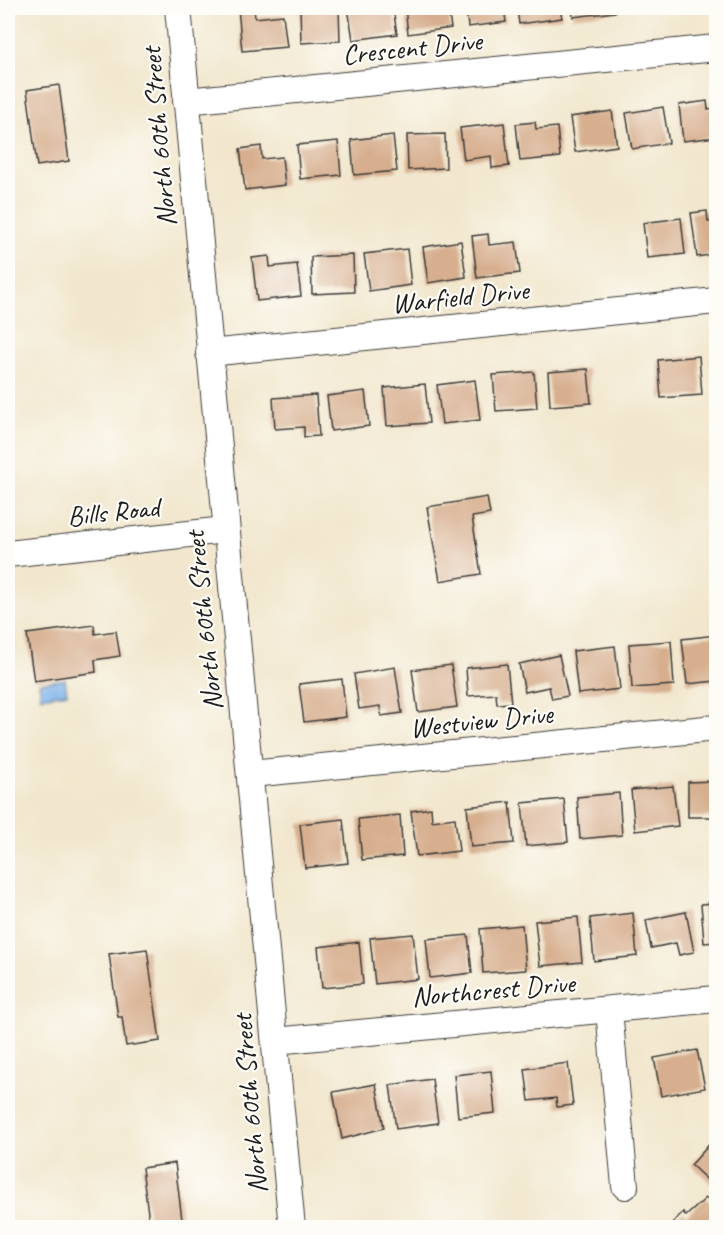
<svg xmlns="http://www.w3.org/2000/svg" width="724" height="1235" font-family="Caveat,sans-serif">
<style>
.water{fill:#79b0e8;stroke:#4a6682;stroke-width:1.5}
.building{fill:#d7af8f}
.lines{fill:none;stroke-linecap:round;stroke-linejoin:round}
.minor-casing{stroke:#3c3a37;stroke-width:28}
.minor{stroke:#fff;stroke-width:26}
.labels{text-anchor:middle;stroke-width:4.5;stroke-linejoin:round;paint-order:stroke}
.street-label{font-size:28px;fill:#1c1c1c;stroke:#fdfcf7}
</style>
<rect width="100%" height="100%" fill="#fdfcf7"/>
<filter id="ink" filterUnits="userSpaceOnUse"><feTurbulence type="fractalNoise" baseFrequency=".0167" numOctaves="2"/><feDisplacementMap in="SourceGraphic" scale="12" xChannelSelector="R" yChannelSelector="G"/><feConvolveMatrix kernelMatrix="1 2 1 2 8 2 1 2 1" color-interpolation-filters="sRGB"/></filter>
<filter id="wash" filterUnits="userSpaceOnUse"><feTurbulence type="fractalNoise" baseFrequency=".008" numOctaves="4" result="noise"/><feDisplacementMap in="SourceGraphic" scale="24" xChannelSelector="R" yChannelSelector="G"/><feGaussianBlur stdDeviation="1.35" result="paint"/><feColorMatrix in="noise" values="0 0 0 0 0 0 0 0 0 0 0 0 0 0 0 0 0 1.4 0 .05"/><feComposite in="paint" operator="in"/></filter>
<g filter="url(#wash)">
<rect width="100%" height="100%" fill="#f2e7ce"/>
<path class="water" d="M65,679L67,693L41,697L39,683Z"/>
<g id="blocks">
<g class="building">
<path d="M238,8H254L255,18L283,15L287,47L242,51Z"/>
<path d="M300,8H339L340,41L301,43Z"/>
<path d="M348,8H393L397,34L353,40Z"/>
<path d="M405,8H448L451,28L408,34Z"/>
<path d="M466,8H504L506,22L468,27Z"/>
<path d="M517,8H560L562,18L519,24Z"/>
<path d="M572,8H615V12L573,17Z"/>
<path d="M59,85L69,161L37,166L27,90Z"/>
<path d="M707,101L708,109L716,108V137L683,141L679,105Z"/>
<path d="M663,107L669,143L632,149L626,113Z"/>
<path d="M612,111L617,146L575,152L570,117Z"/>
<path d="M535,122L536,129L557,127L560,157L520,161L516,124Z"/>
<path d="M504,123L509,166L492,168L491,156L464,160L460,128Z"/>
<path d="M445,134L446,168L408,170L407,135Z"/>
<path d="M393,135L397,171L354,175L351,140Z"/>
<path d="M338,141L341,175L300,179L297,145Z"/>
<path d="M261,146L262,159L282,157L285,185L245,190L240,149Z"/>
<path d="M707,211L708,222L716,221V254L697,257L691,213Z"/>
<path d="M681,218L685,254L647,258L643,223Z"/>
<path d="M488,234L489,245L516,242L520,273L477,278L472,236Z"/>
<path d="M461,241L466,277L428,283L423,247Z"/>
<path d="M407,249L411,285L369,291L364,254Z"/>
<path d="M353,255L354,292L312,294L311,257Z"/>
<path d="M269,256L270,267L297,264L301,296L257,301L252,258Z"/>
<path d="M716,355V386H715L711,356Z"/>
<path d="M699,356L702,395L661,398L658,360Z"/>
<path d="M588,369L591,403L550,406L548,372Z"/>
<path d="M534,372L537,408L496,411L493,375Z"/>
<path d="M475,380L480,420L442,424L437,385Z"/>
<path d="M425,384L429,423L387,426L384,388Z"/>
<path d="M365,391L369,426L331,431L327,396Z"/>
<path d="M316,395L319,436L304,437V427L275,429L273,398Z"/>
<path d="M487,497L490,514L472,517L481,574L440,581L427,507Z"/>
<path d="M94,625L95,634L116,631L120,656L95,660L96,672L34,681L27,634Z"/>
<path d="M716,635V681L687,684L682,639Z"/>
<path d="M671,641L674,685L632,688L629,644Z"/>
<path d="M615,646L620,689L578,694L573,651Z"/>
<path d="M559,655L568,696L552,699L549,687L525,692L519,664Z"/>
<path d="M507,664L511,703L497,704L496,694L468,696L466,668Z"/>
<path d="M451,665L457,707L418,712L412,670Z"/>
<path d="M395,667L402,713L381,716L380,706L359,709L354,674Z"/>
<path d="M342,679L346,717L304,722L299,684Z"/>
<path d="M716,781V817H688V782Z"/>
<path d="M673,786L678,826L635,831L631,790Z"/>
<path d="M619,793L622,835L580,839L577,797Z"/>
<path d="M564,799L568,842L526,846L522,803Z"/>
<path d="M510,802L514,843L471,847L467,807Z"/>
<path d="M431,808L432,821L455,818L459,851L417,856L411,811Z"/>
<path d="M400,815L403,856L362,860L358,819Z"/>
<path d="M343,819L348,863L305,868L300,824Z"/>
<path d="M716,903V942L704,943L701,904Z"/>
<path d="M686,912L694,952L679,955L676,943L651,948L646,920Z"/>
<path d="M633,913L637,956L594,961L590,918Z"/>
<path d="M578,917L582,962L540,966L535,921Z"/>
<path d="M522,925L526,970L483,973L480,929Z"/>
<path d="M413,934L418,979L375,984L370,938Z"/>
<path d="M468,935L472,973L430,978L426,939Z"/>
<path d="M359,942L363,984L322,988L318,947Z"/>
<path d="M147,949L160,1041L126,1046L122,1017H118L109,954Z"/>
<path d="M697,1050L705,1088L661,1096L654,1058Z"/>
<path d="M716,1050V1091H715L710,1051Z"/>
<path d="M568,1063L573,1105L557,1107L556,1098L529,1101L525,1069Z"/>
<path d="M491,1071L495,1113L458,1117L454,1075Z"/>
<path d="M432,1079L438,1123L396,1129L390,1085Z"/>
<path d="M376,1084L384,1128L342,1139L333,1092Z"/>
<path d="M716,1137V1188L691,1165Z"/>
<path d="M175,1163L183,1228H150L142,1168Z"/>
<path d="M706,1198L716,1209V1228H672L670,1225L683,1212L686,1216Z"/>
</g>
</g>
</g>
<g filter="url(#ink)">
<use href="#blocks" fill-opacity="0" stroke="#3c3a37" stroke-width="1.5"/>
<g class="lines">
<defs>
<g id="minor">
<path d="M178,8L292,1228"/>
<path d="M186,101L716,48"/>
<path d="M209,353L716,301"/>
<path d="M8,554L225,530"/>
<path d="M251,774L716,728"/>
<path d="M609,1010L625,1186"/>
<path d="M275,1041L716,999"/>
</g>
</defs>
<use href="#minor" class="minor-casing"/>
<use href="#minor" class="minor"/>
</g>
</g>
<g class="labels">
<g class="street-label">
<text transform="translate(412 47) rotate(-6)" y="10">Crescent Drive</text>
<text transform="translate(158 137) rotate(-95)" y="10">North 60th Street</text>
<text transform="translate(460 296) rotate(-6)" y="10">Warfield Drive</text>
<text transform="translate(113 511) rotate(-6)" y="10">Bills Road</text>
<text transform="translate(203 621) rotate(-96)" y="10">North 60th Street</text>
<text transform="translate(481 720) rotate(-6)" y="10">Westview Drive</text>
<text transform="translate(493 989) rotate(-5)" y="10">Northcrest Drive</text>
<text transform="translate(249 1104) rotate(-95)" y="10">North 60th Street</text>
</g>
</g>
<rect width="724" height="1235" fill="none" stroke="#fdfcf7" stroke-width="30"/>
</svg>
